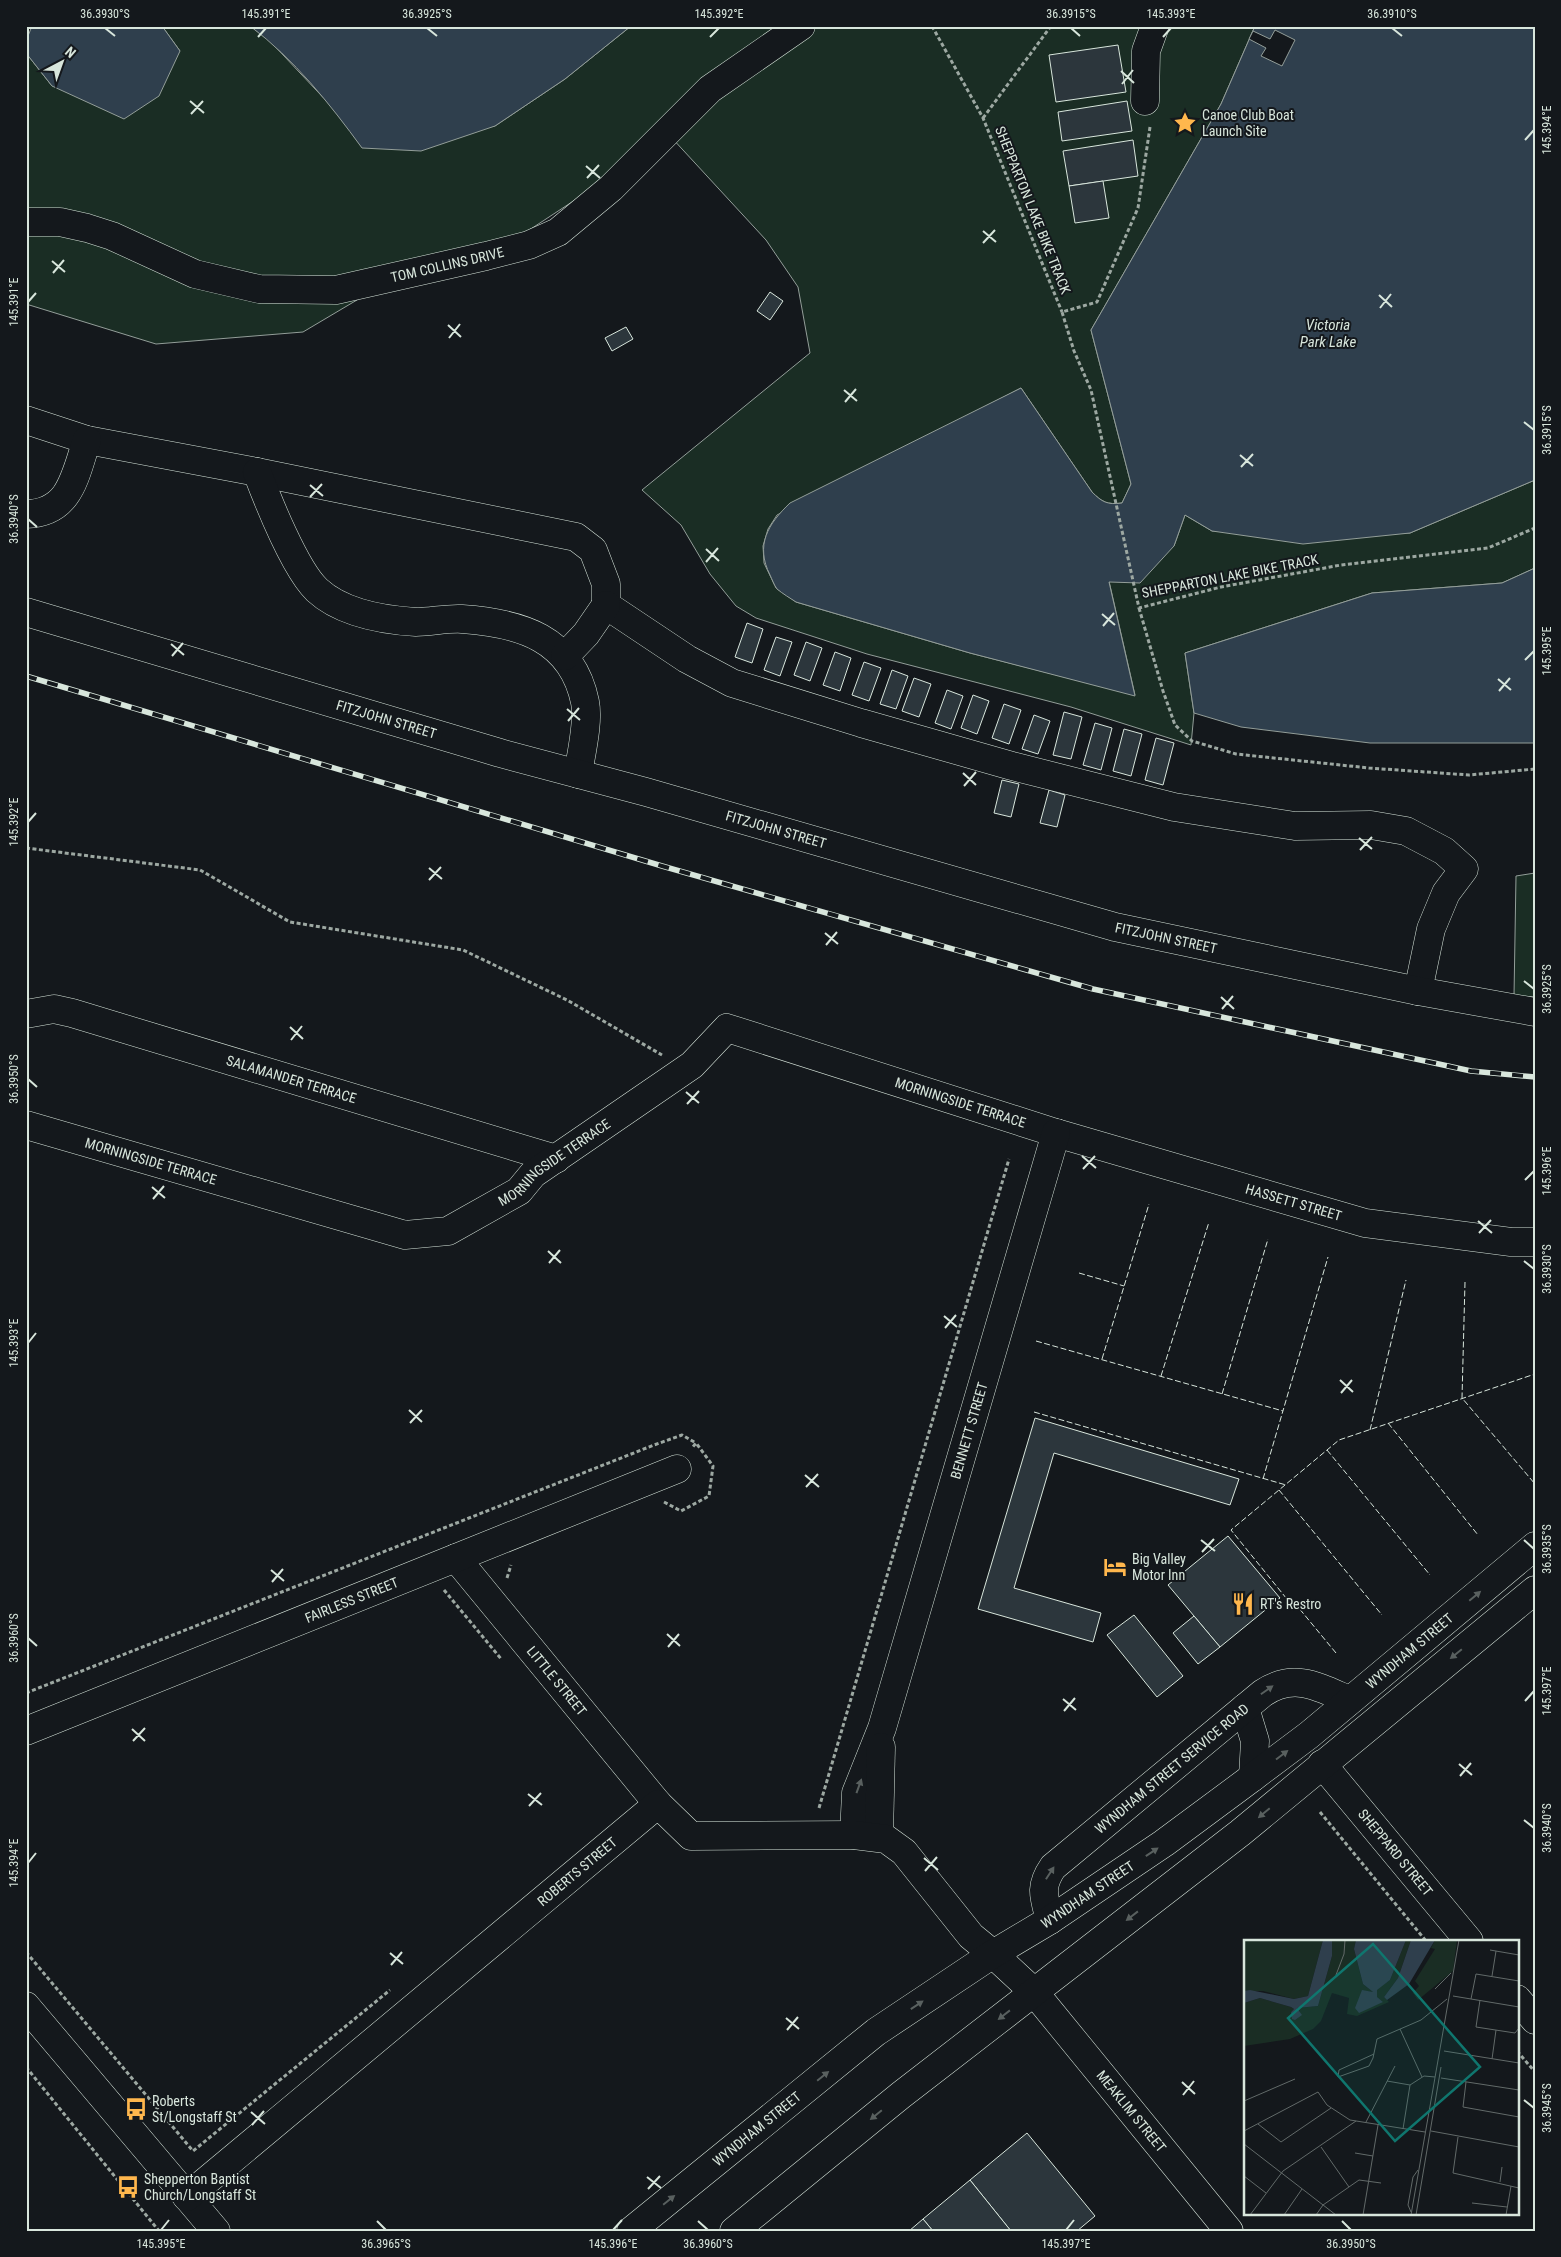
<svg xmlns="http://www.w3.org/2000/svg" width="1561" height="2257" font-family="'Roboto Condensed',sans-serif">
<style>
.green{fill:#1a2d24;stroke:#939e99}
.water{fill:#2f3f4d;stroke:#939e99}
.pier{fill:#14181c;stroke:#939e99}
.building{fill:#2c363c;stroke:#d8e6dc}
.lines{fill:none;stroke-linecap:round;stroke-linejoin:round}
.minor-casing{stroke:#d8e6dc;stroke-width:29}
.highway-casing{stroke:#d8e6dc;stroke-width:29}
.path{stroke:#9da8a2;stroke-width:3;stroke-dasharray:4 2.5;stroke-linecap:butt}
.minor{stroke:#14181c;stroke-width:28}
.highway{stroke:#14181c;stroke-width:28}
.rail-casing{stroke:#d8e6dc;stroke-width:5.5}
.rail{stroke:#14181c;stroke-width:4;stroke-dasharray:11;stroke-linecap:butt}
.fence{stroke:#d8e6dc;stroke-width:1;stroke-dasharray:6 2.5;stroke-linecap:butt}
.oneway{fill:#59605f}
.ticks{fill:none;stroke:#d8e6dc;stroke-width:2}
.labels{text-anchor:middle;stroke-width:4;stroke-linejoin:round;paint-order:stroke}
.poi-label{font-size:14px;fill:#d8e6dc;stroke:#14181c;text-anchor:start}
.street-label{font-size:14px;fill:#d8e6dc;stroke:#14181c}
.water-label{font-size:15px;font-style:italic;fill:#d8e6dc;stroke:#14181c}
.inset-road{fill:none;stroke:#626a69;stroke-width:1}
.view{fill:#0f766e;fill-opacity:0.15;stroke:#0f766e;stroke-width:2.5}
.inset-edge{fill:none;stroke:#d8e6dc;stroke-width:2.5}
.neatline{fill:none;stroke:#d8e6dc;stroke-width:2}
.ticks-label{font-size:12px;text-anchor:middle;fill:#d8e6dc}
</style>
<rect width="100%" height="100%" fill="#14181c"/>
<g class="green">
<path d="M162,26H250L268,39L333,108L362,147L495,126L565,79L631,26H1255L1221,104L1091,330L1131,484L1122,503C1107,505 1102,502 1092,492L1021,388L777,515L768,529L763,546L764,563L776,588L796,602L970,653L1135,695L1109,581L1174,546L1185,515L1212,531L1410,533L1535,480V568L1502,583L1372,593L1185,653L1194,713L1191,745L1071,707L867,654L756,618L736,606L710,574L681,525L642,490L810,353L798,287L766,240L671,137L517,238L362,297L303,332L156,344L26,304V53L52,86L180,51Z"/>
<path d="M1535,873V997L1514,996L1516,876Z"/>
</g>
<g class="water">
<path d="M32,26H162L180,51L159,96L124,119L52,86L26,53V41Z"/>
<path d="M250,26H631L565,79L495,126L421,151L362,148C330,104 294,59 250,26Z"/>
<path d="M1255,26H1535V480L1410,533L1303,544L1212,531L1185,515L1174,546L1140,583L1109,582L1135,696L970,653L796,602C790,598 783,594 777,589C774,585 772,579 770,575C755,545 768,524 790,503L1021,388L1092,492C1102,502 1107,505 1122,503L1131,484L1091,330L1221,104Z"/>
<path d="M1535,568V743H1370L1241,727L1194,713L1185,653L1372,593L1502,583Z"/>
</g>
<path class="pier" d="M1275,30L1295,40L1282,66L1261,56L1266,48L1249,39L1253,31L1270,39Z"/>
<g class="building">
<path d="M1118,45L1126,92L1056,102L1049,55Z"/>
<path d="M1127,101L1132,131L1062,141L1058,112Z"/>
<path d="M1133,140L1138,176L1069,186L1063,151Z"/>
<path d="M1103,181L1109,218L1075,223L1069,186Z"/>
<path d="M770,292L783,301L770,320L757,311Z"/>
<path d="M626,327L633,339L612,351L605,338Z"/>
<path d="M747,623L763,629L752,663L735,657Z"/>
<path d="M776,637L792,642L780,676L764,670Z"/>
<path d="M806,642L822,648L810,681L794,675Z"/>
<path d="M835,652L851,658L840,691L823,685Z"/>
<path d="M864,662L881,668L869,701L852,695Z"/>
<path d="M892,670L908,676L896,709L880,704Z"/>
<path d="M914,678L931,684L919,717L902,711Z"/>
<path d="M947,690L963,696L951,729L935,723Z"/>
<path d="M973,695L989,701L977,734L961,728Z"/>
<path d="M1004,704L1021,710L1009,744L992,738Z"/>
<path d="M1064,712L1082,717L1071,759L1053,755Z"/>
<path d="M1034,715L1050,721L1038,754L1022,749Z"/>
<path d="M1095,723L1112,728L1101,770L1083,765Z"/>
<path d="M1124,729L1142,734L1131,776L1113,771Z"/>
<path d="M1156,738L1174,743L1163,785L1145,780Z"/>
<path d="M1002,780L1019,784L1011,817L994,813Z"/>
<path d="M1049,790L1065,795L1057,827L1040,823Z"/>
<path d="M1035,1418L1239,1479L1230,1505L1054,1453L1014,1588L1101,1613L1093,1642L978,1609Z"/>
<path d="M1228,1536L1280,1598L1220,1647L1168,1585Z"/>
<path d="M1134,1615L1183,1676L1157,1697L1107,1635Z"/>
<path d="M1194,1616L1220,1647L1198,1664L1173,1633Z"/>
<path d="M1027,2133L1095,2216L1077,2231H1011L970,2180Z"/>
<path d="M970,2180L1011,2231H933L923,2219Z"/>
<path d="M923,2219L933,2231H909Z"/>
</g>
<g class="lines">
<defs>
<g id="minor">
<path d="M1145,101L1146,51L1155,26"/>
<path id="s1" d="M26,222H60L87,228L112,236L195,274L259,289L336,290L486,256L529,245L558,232L611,188L710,89L801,26"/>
<path d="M26,420L87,440L257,472L576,537L593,550L606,584V605L687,659L732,683L861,723L1012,766L1174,807L1295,826L1371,825L1406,831L1444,851L1464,869L1446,893L1431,929L1418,991"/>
<path d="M257,472C268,501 295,569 317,590C342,613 383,620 416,622C431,622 447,618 462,619C520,623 572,638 585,702C589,722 581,754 578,774"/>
<path d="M26,514C71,513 75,475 87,440"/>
<path id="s2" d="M26,612L500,753L646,792L1115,927L1418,991L1535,1012"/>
<path d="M565,656L586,634L606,605"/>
<path id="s3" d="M26,1014L54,1009L72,1013L556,1159"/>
<path id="s4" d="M26,1125L405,1235L448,1231L519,1191L533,1174L692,1065L727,1028L1056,1133L1365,1223L1511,1242H1535"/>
<path id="s5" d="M456,1558L658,1804"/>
<path d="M1245,1708L1255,1741L1253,1777"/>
<path id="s6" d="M26,1731L677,1469"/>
<path id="s7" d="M1322,1764L1469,1941"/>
<path id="s8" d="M854,1835L856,1793L882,1728L1056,1133"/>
<path d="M879,1837L881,1747"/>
<path id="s9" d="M1050,1920C1044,1897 1039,1887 1053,1867L1263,1693C1294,1672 1319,1687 1349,1700"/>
<path id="s10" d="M1034,1992L1229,2231"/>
<path d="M1517,1999L1535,2020"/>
<path d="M26,2006L216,2231"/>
<path id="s11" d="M187,2197L658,1804L691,1836L854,1835L886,1839L904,1852L971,1936L993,1954"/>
</g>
<g id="highway">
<path d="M993,1954L1034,1992"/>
<path id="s12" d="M631,2231L876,2032L993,1954L1050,1920L1164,1843L1253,1777L1309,1735L1535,1546"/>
<path d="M734,2231L901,2095L1240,1833L1535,1590"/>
</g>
</defs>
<use href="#minor" class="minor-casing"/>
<use href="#highway" class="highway-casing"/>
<g class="path">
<path d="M932,26L983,118L1062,312"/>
<path d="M983,118L1051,26"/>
<path d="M1150,127L1138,208L1097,302L1062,312L1074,351L1091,390L1139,608L1221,587L1341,565L1488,548L1535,528"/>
<path d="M1139,608L1163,691L1175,725L1192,741L1236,754L1369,768L1469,775L1535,769"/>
<path d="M26,848L200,870L290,922L463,950L567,1000L662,1055"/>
<path d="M664,1502L681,1511L709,1496L713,1466L696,1443L692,1448"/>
<path d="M507,1578L511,1565"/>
<path d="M444,1590L502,1660"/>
<path d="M26,1693L654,1445L682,1435L696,1443"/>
<path d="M819,1808L1009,1159"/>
<path d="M1320,1812L1426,1941"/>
<path d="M26,1952L193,2151L390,1990"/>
<path d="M1517,2051L1535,2072"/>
<path d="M26,2067L159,2231"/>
</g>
<use href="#minor" class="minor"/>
<use href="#highway" class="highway"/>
<defs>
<path id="rail" d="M26,676L662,866L1093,989L1471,1071L1535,1077"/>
</defs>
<use href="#rail" class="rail-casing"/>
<use href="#rail" class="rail"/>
<g class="fence">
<path d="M1079,1273L1124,1286"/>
<path d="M1465,1282L1462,1398L1535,1484"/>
<path d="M1036,1341L1283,1411"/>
<path d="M1102,1359L1149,1204"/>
<path d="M1161,1376L1209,1222"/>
<path d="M1222,1394L1268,1239"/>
<path d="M1034,1412L1286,1485"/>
<path d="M1388,1423L1478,1535"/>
<path d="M1370,1430L1406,1280"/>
<path d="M1327,1450L1430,1575"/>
<path d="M1263,1479L1328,1257"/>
<path d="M1279,1490L1382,1615"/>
<path d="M1336,1653L1298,1607L1295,1609L1231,1530L1339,1440L1535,1374"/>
</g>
</g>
<defs><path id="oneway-solid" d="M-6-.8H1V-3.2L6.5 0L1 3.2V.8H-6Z" transform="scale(1.25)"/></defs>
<g class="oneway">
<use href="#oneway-solid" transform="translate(1475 1596) rotate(-40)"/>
<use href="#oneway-solid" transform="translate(1456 1654) rotate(141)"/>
<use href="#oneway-solid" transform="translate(1267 1690) rotate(-35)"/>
<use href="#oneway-solid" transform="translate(1282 1755) rotate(-37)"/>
<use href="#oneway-solid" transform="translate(859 1786) rotate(-70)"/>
<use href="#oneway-solid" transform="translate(1264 1813) rotate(140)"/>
<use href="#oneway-solid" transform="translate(1152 1852) rotate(-34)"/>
<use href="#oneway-solid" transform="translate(1050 1873) rotate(-57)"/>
<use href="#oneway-solid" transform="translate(1132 1916) rotate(142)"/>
<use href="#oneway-solid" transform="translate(917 2005) rotate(-34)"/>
<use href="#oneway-solid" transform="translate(1004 2015) rotate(142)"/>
<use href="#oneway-solid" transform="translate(823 2076) rotate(-39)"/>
<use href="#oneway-solid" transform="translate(876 2115) rotate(141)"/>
<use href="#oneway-solid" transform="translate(669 2200) rotate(-39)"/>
</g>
<path class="ticks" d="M105,28L115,36M427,28L437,36M1071,28L1080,36M1392,28L1402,36M258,37L266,28M710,37L719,28M1163,37L1171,28M1121,71L1134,83M1122,84L1133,70M190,101L204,113M191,114L203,101M1525,140L1534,130M586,166L600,178M587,178L599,165M983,231L996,242M983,243L995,230M52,261L65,272M53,273L64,260M1379,295L1392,307M28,302L36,293M1380,308L1391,294M448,325L461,337M449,338L460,324M844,390L857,401M845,402L856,389M1524,422L1534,430M1240,455L1253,466M1241,467L1253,454M310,485L323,496M310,497L322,484M28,519L37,527M706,549L719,561M706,562L718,548M1102,614L1115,625M1103,626L1114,613M171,644L184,655M172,656L183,643M1525,660L1534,651M1498,679L1511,690M1499,691L1510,678M567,709L580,720M568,721L579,708M963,773L976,785M964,786L976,772M28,822L36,813M1359,838L1372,849M1360,850L1372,837M429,868L442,879M429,880L441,867M825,933L838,944M826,945L837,932M1524,981L1534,989M1221,997L1234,1009M1222,1009L1233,996M290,1027L303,1039M291,1040L302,1026M28,1079L37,1087M686,1092L699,1103M687,1104L699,1091M1082,1156L1096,1168M1083,1169L1095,1156M1525,1180L1534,1171M152,1187L165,1198M153,1199L164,1186M1478,1221L1492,1233M1479,1233L1491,1220M548,1251L561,1263M1524,1261L1534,1269M549,1263L560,1250M944,1316L957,1327M945,1328L956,1315M28,1343L36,1333M1340,1380L1353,1392M1341,1393L1352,1380M409,1410L422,1422M410,1423L422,1410M805,1475L819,1487M806,1487L818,1474M1201,1540L1215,1551M1524,1540L1534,1549M1202,1552L1214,1539M271,1570L284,1581M272,1582L283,1569M667,1634L680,1646M28,1638L37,1646M668,1647L679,1634M1063,1699L1076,1710M1525,1701L1534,1691M1064,1711L1075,1698M132,1729L145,1741M133,1741L145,1728M1459,1764L1472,1775M1460,1776L1471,1763M528,1794L542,1805M529,1806L541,1793M1524,1820L1534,1828M924,1858L938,1870M28,1863L36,1853M925,1871L937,1857M390,1953L403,1964M391,1965L402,1952M786,2018L799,2029M787,2030L798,2017M1182,2082L1195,2094M1183,2095L1194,2081M1524,2100L1534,2108M251,2112L265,2124M252,2125L264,2111M647,2177L661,2188M648,2189L660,2176M377,2221L386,2230M698,2221L708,2230M1342,2221L1351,2230M161,2230L169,2220M613,2230L622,2220M1066,2230L1074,2220"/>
<defs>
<symbol id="sight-bare" viewBox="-9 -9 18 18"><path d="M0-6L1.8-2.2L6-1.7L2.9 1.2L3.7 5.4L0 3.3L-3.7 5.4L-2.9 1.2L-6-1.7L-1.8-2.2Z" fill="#ffb74d" stroke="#14181c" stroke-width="2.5" paint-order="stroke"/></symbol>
<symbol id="hotel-bare" viewBox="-9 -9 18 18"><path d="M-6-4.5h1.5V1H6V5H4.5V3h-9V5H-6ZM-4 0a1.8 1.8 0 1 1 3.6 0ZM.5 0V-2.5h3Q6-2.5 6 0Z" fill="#ffb74d" stroke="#14181c" stroke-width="2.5" paint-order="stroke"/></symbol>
<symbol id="restaurant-bare" viewBox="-9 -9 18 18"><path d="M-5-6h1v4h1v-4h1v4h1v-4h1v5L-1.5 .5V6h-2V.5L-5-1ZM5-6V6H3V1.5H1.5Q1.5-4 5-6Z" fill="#ffb74d" stroke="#14181c" stroke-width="2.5" paint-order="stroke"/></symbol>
<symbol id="bus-bare" viewBox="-9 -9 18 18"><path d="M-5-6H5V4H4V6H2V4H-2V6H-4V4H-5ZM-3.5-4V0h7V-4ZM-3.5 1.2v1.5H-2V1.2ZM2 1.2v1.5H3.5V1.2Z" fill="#ffb74d" stroke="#14181c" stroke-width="2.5" paint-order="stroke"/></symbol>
</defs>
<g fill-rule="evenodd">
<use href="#sight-bare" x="1169" y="107" width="32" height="32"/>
<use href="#hotel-bare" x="1099" y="1551" width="32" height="32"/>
<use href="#restaurant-bare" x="1227" y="1588" width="32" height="32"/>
<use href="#bus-bare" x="120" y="2093" width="32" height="32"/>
<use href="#bus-bare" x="112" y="2171" width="32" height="32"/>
</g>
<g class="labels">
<g class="poi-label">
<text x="1202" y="120">Canoe Club Boat<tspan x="1202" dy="16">Launch Site</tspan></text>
<text x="1132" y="1564">Big Valley<tspan x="1132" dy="16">Motor Inn</tspan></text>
<text x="1260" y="1609">RT's Restro</text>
<text x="152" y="2106">Roberts<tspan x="152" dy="16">St/Longstaff St</tspan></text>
<text x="144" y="2184">Shepperton Baptist<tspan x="144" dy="16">Church/Longstaff St</tspan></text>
</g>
<g class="street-label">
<text transform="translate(1033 210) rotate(68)" y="5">SHEPPARTON LAKE BIKE TRACK</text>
<text dy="5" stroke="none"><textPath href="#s1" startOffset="436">TOM COLLINS DRIVE</textPath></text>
<text transform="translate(1230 576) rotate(-11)" y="5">SHEPPARTON LAKE BIKE TRACK</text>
<text dy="5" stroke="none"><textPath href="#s2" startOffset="376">FITZJOHN STREET</textPath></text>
<text dy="5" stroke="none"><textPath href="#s2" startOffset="781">FITZJOHN STREET</textPath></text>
<text dy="5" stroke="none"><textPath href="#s2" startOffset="1186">FITZJOHN STREET</textPath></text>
<text dy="5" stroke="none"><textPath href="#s3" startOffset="276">SALAMANDER TERRACE</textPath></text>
<text dy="5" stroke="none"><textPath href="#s4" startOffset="1030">MORNINGSIDE TERRACE</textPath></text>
<text dy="5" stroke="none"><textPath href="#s4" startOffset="130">MORNINGSIDE TERRACE</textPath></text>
<text dy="5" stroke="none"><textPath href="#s4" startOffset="565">MORNINGSIDE TERRACE</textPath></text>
<text dy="5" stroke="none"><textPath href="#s4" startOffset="1378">HASSETT STREET</textPath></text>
<text dy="5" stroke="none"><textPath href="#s8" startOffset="422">BENNETT STREET</textPath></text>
<text dy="5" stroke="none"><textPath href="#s6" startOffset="351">FAIRLESS STREET</textPath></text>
<text dy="5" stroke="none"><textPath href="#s12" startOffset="972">WYNDHAM STREET</textPath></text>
<text dy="5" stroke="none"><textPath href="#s5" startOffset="159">LITTLE STREET</textPath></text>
<text dy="5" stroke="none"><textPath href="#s9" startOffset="210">WYNDHAM STREET SERVICE ROAD</textPath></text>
<text dy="5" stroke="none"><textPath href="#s7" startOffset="115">SHEPPARD STREET</textPath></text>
<text dy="5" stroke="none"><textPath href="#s11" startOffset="508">ROBERTS STREET</textPath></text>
<text dy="5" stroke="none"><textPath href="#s12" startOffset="568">WYNDHAM STREET</textPath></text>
<text dy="5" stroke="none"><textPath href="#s10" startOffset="154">MEAKLIM STREET</textPath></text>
<text dy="5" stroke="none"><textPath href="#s12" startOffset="162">WYNDHAM STREET</textPath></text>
</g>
<g class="water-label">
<text x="1328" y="330">Victoria<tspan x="1328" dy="17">Park Lake</tspan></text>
</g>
</g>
<g transform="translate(1244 1940)">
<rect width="275" height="275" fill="#14181c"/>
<path d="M0,0H79L64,56L50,59L19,51H0ZM88,0H112L110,9L119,44L129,52L118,51L139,62L132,57L133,49L146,40L162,0H167L154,38L140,57L145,62L113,76L103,74L105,58L88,53L77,81L69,89L46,99L0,106V63L16,58L47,67L50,69L47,72H56L53,68L74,66L88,16ZM191,0H213L209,31L174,60L169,53L175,46L171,41L191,9L187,8Z" fill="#1a2d24"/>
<path d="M79,0H88V16L74,66L53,68L58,75L51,80L48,79L47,72L50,69L47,67L16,58L0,63V51L6,50L50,59L64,56ZM112,0H162L146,40L133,50V57L139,62L115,73L111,68L118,50L129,52L119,44L110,9ZM167,0H191L165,44L143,60L140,57L154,38Z" fill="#2f3f4d"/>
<path class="inset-road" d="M246,10L275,15M92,35L100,14L101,0M248,36L252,11M191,49L207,33M209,56L275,67M227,59L232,34L275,41M236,60L232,87L271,93L275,88M156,89L178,137M200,111L275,123M130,114L95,130L94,137L125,126L129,118L133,99L177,80L203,59M248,119L252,90M197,138L275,150M143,141L166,145M222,142L219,167L275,177M0,161L51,139M122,182L151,126M14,184L37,202L87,168M159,189L166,145L180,136L191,137M0,191L74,152L83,165L106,180L181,192M187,191L275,207M214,197L209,233L275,248M0,204L92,275M77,207L105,247M111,213L129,216M0,236L22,253M256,242L258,227M228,263L263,267M167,272L164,265L169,237L174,230M6,275L39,231L112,181M40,275L58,249M72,275L79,265L115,240L137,243M119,275L134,185M167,275L215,0M172,275L197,127M262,275L267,246"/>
<path class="view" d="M129,4L236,127L151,201L44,78Z"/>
<rect width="275" height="275" class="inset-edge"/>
</g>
<rect width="1561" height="2257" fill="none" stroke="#14181c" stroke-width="55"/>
<g transform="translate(62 62) rotate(41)" stroke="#14181c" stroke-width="4" paint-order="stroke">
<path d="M0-4L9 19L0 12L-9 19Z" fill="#d8e6dc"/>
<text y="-8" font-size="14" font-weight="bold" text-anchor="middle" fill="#d8e6dc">N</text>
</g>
<rect x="28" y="28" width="1506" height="2202" class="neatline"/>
<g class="ticks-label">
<text x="105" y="18">36.3930°S</text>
<text x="266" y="18">145.391°E</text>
<text x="427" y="18">36.3925°S</text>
<text x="719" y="18">145.392°E</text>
<text x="1071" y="18">36.3915°S</text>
<text x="1171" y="18">145.393°E</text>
<text x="1392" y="18">36.3910°S</text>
<text transform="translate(1547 130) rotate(-90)" y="4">145.394°E</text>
<text transform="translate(14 302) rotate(-90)" y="4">145.391°E</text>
<text transform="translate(1547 430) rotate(-90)" y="4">36.3915°S</text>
<text transform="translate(14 519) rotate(-90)" y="4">36.3940°S</text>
<text transform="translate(1547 651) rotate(-90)" y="4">145.395°E</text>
<text transform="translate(14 822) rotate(-90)" y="4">145.392°E</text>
<text transform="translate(1547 989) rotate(-90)" y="4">36.3925°S</text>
<text transform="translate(14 1079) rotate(-90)" y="4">36.3950°S</text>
<text transform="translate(1547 1171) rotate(-90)" y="4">145.396°E</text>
<text transform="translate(1547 1269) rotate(-90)" y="4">36.3930°S</text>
<text transform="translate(14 1343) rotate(-90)" y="4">145.393°E</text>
<text transform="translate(1547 1549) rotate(-90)" y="4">36.3935°S</text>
<text transform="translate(14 1638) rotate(-90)" y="4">36.3960°S</text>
<text transform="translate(1547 1691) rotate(-90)" y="4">145.397°E</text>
<text transform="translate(1547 1828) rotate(-90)" y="4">36.3940°S</text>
<text transform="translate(14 1863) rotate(-90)" y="4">145.394°E</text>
<text transform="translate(1547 2108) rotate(-90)" y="4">36.3945°S</text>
<text x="161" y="2248">145.395°E</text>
<text x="386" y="2248">36.3965°S</text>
<text x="613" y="2248">145.396°E</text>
<text x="708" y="2248">36.3960°S</text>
<text x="1066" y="2248">145.397°E</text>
<text x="1351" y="2248">36.3950°S</text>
</g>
</svg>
